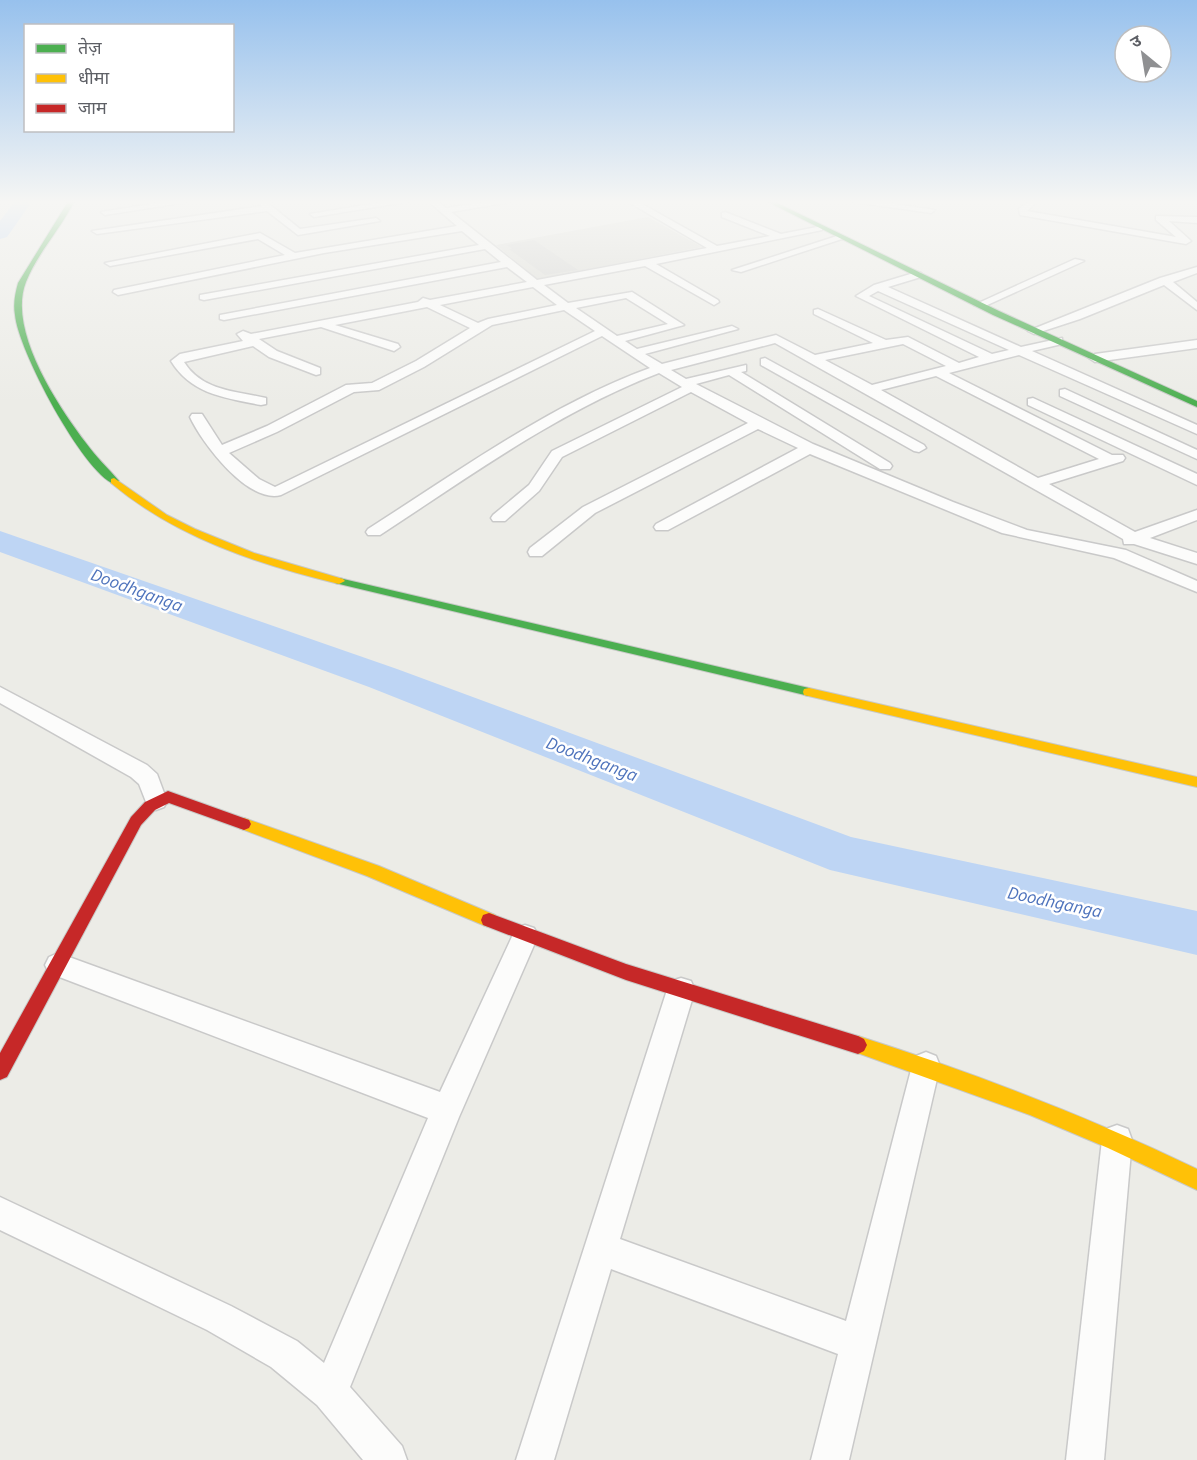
<svg xmlns="http://www.w3.org/2000/svg" width="1197" height="1460" font-family="'Source Sans 3','Noto Sans Devanagari',sans-serif">
<style>
.education{fill:#dcdcd6}
.lines{fill:none;stroke-linecap:round;stroke-linejoin:round}
.river{fill:#bed5f4;fill-rule:evenodd}
.building{fill:#d3d3d0}
.street-casing{stroke:#c9c9c9;stroke-width:3}
.fast-casing{stroke:#c8c9c7;stroke-width:2}
.slow-casing{stroke:#c8c9c7;stroke-width:2}
.jam-casing{stroke:#c8c9c7;stroke-width:2}
.street{fill:#fcfcfb;fill-rule:evenodd}
.fast{fill:#4caf50;fill-rule:evenodd}
.slow{fill:#ffc107;fill-rule:evenodd}
.jam{fill:#c62828;fill-rule:evenodd}
.labels{text-anchor:middle;stroke-width:5;stroke-linejoin:round;paint-order:stroke}
.water-label{font-size:18px;font-style:italic;fill:#4e73bc;stroke:#fff}
</style>
<rect width="100%" height="100%" fill="#ecece7"/>
<path class="education" d="M648,217L702,247L537,279L496,245Z"/>
<g class="lines">
<g class="river">
<path d="M16,200H33L7,237L0,239V221Z"/>
<path d="M0,531L397,669L851,837L1197,911V955L830,870L369,687L0,552Z"/>
</g>
</g>
<path class="building" d="M534,240L578,270L545,275L509,249H512L507,245Z"/>
<g class="lines">
<defs>
<g id="street">
<path d="M176,200H200L105,215L101,212Z"/>
<path d="M264,200H274L269,204L300,229L376,218L380,221L298,235L267,211L97,234L92,231L262,206L259,203Z"/>
<path d="M396,200H418L314,217L310,214Z"/>
<path d="M427,200H436L446,208L500,200H521L451,212L537,280L707,248L625,200H635L717,246L770,236L722,217V213L725,212L781,234L822,226V230L656,264L718,300L719,302L714,305L645,266L544,285L568,303L632,292L684,325L625,341L637,349L732,326L738,329L645,354L662,364L776,335L815,355L873,343L814,314V310L818,309L886,340L908,337L959,363L979,357L856,296L874,285L917,272L921,273V277L888,287L1021,347L1062,338V344L1032,351L1197,425V434L1019,355L949,373L1112,455H1123L1125,458L1123,461L1049,484L1135,532L1197,510V520L1150,538L1197,553V564L1134,544H1124L1123,539L775,343L671,370L686,379L746,365V371L741,372L890,463L892,466L890,469H880L729,375L696,384L813,444L953,502L1027,530L1126,550L1197,581V592L1114,558L1002,533L810,454L668,530H656L654,527L656,524L798,448L758,429L595,513L542,556H530L528,552L530,548L583,507L748,423L691,392L562,457L539,491L505,521H493L491,518L493,515L529,485L552,451L682,387L659,373C559,411 469,477 380,535H368L366,532L368,529C459,471 549,405 650,368L602,336L281,495C248,504 202,443 190,417L192,414H202L222,445L267,426L346,385L372,383L416,361L470,328L427,307L335,325L398,344L400,347L394,351L321,327L259,339L277,351L320,368V374L316,375L269,357L253,346L184,362C202,391 236,391 266,398V404L261,405C225,398 191,394 171,361L180,354L243,341L237,334L243,331L251,334L418,302L423,298L430,300L527,282L507,267L224,320L220,319V315L501,262L485,249L204,300L200,299V295L479,245L462,231L324,253L118,295L113,292L114,290L285,255L258,239L110,266L105,263L260,233L295,253L457,226ZM533,287L557,305L488,319L478,323L440,305ZM878,291L1009,350L992,354L869,296ZM626,298L668,324L617,336L576,308ZM564,310L595,331L275,487L259,479L229,453L277,432L354,392L379,390L424,367L492,325ZM903,344L946,366L872,385L825,360ZM936,376L1099,459L1038,478L881,390Z"/>
<path d="M840,200H867L935,210L931,213Z"/>
<path d="M1030,200H1039L1027,211L1176,237L1156,220V216L1197,217V223L1169,221L1191,241L1186,244L1020,215L1019,209Z"/>
<path d="M837,236L845,238L741,272L732,270Z"/>
<path d="M1075,259L1084,261L983,307L974,305Z"/>
<path d="M1197,267V273L1173,282L1197,302V310L1164,285L1080,319L1034,334L1028,331L1160,278Z"/>
<path d="M1197,340V348L1095,362L1089,358L1095,354Z"/>
<path d="M765,358L924,445L926,448L919,452L914,451L761,365V359Z"/>
<path d="M1065,389L1197,450V459L1060,396V390Z"/>
<path d="M1033,398L1197,474V485L1028,405V399Z"/>
<path d="M0,687L147,765L157,774L167,801L164,807L156,810L148,807L139,784L131,777L0,703Z"/>
<path d="M525,925L534,928L538,936L459,1117L350,1387L402,1446L407,1460H363L317,1405L271,1367L207,1330L0,1230V1197L231,1306L297,1341L324,1363L428,1118L49,973L45,965L49,957L58,953L440,1092L516,928Z"/>
<path d="M681,978L691,981L695,990L620,1239L846,1321L912,1066L916,1056L926,1052L936,1056L940,1066L849,1460H811L838,1354L611,1269L554,1460H516L667,990L671,981Z"/>
<path d="M1117,1125L1128,1129L1132,1140L1104,1460H1066L1102,1140L1106,1129Z"/>
</g>
<g id="fast">
<path d="M69,200H75C61,229 38,252 26,282C7,330 58,406 86,443C96,457 108,468 119,481L114,484C83,472 18,350 15,315C13,304 15,294 18,283Z"/>
<path d="M764,200H771L999,311L1197,401V407L993,315Z"/>
<path d="M339,578L809,688L815,692L809,696L335,583V579Z"/>
</g>
<g id="slow">
<path d="M114,478L167,515L195,529L254,553L343,579L345,581L339,584C257,564 177,538 111,483V479Z"/>
<path d="M809,688L1197,777V787L804,695L803,692L804,689Z"/>
<path d="M244,818L379,866L495,915L497,920L495,925L489,927L483,925L367,876L239,828L237,824L239,820Z"/>
<path d="M858,1036C974,1073 1087,1116 1197,1169V1190L1108,1148L1030,1115L852,1051L849,1045L852,1039Z"/>
</g>
<g id="jam">
<path d="M168,791L249,820L251,824L249,828L244,830L169,803L155,810L141,825L7,1077L0,1080V1053L131,817L145,802Z"/>
<path d="M489,913L626,964L858,1036L864,1039L867,1045L864,1051L858,1054L626,980L483,925L481,920L483,915Z"/>
</g>
</defs>
<use href="#street" class="street-casing"/>
<use href="#fast" class="fast-casing"/>
<use href="#slow" class="slow-casing"/>
<use href="#jam" class="jam-casing"/>
<use href="#street" class="street"/>
<use href="#fast" class="fast"/>
<use href="#slow" class="slow"/>
<use href="#jam" class="jam"/>
</g>
<linearGradient id="sky" x2="0" y2="1"><stop stop-color="#97c1ed"/><stop offset="0.5" stop-color="#f6f6f4"/><stop offset="1" stop-color="#f6f6f4" stop-opacity="0"/></linearGradient>
<rect width="1197" height="404" fill="url(#sky)"/>
<g class="labels">
<g class="water-label">
<text transform="translate(137 590) rotate(20)" y="6">Doodhganga</text>
<text transform="translate(592 759) rotate(21)" y="6">Doodhganga</text>
<text transform="translate(1055 902) rotate(12)" y="6">Doodhganga</text>
</g>
</g>
<rect x="24" y="24" width="210" height="108" fill="#ffffff" stroke="#bebfc1" stroke-width="1.5"/>
<rect x="36" y="44" width="30" height="9" fill="#4caf50" stroke="#bebfc1" stroke-width="1.5"/>
<text x="78" y="54" font-size="18" fill="#5d5f65">तेज़</text>
<rect x="36" y="74" width="30" height="9" fill="#ffc107" stroke="#bebfc1" stroke-width="1.5"/>
<text x="78" y="84" font-size="18" fill="#5d5f65">धीमा</text>
<rect x="36" y="104" width="30" height="9" fill="#c62828" stroke="#bebfc1" stroke-width="1.5"/>
<text x="78" y="114" font-size="18" fill="#5d5f65">जाम</text>
<g transform="translate(1143 54) rotate(330)"><circle r="28" fill="#ffffff" stroke="#bebfc1" stroke-width="1.5"/>
<path d="M0-4.5L10 22L0 15L-10 22Z" fill="#8f9092"/>
<text y="-9" font-size="16" font-weight="bold" text-anchor="middle" fill="#5d5f65">उ</text>
</g>
</svg>
